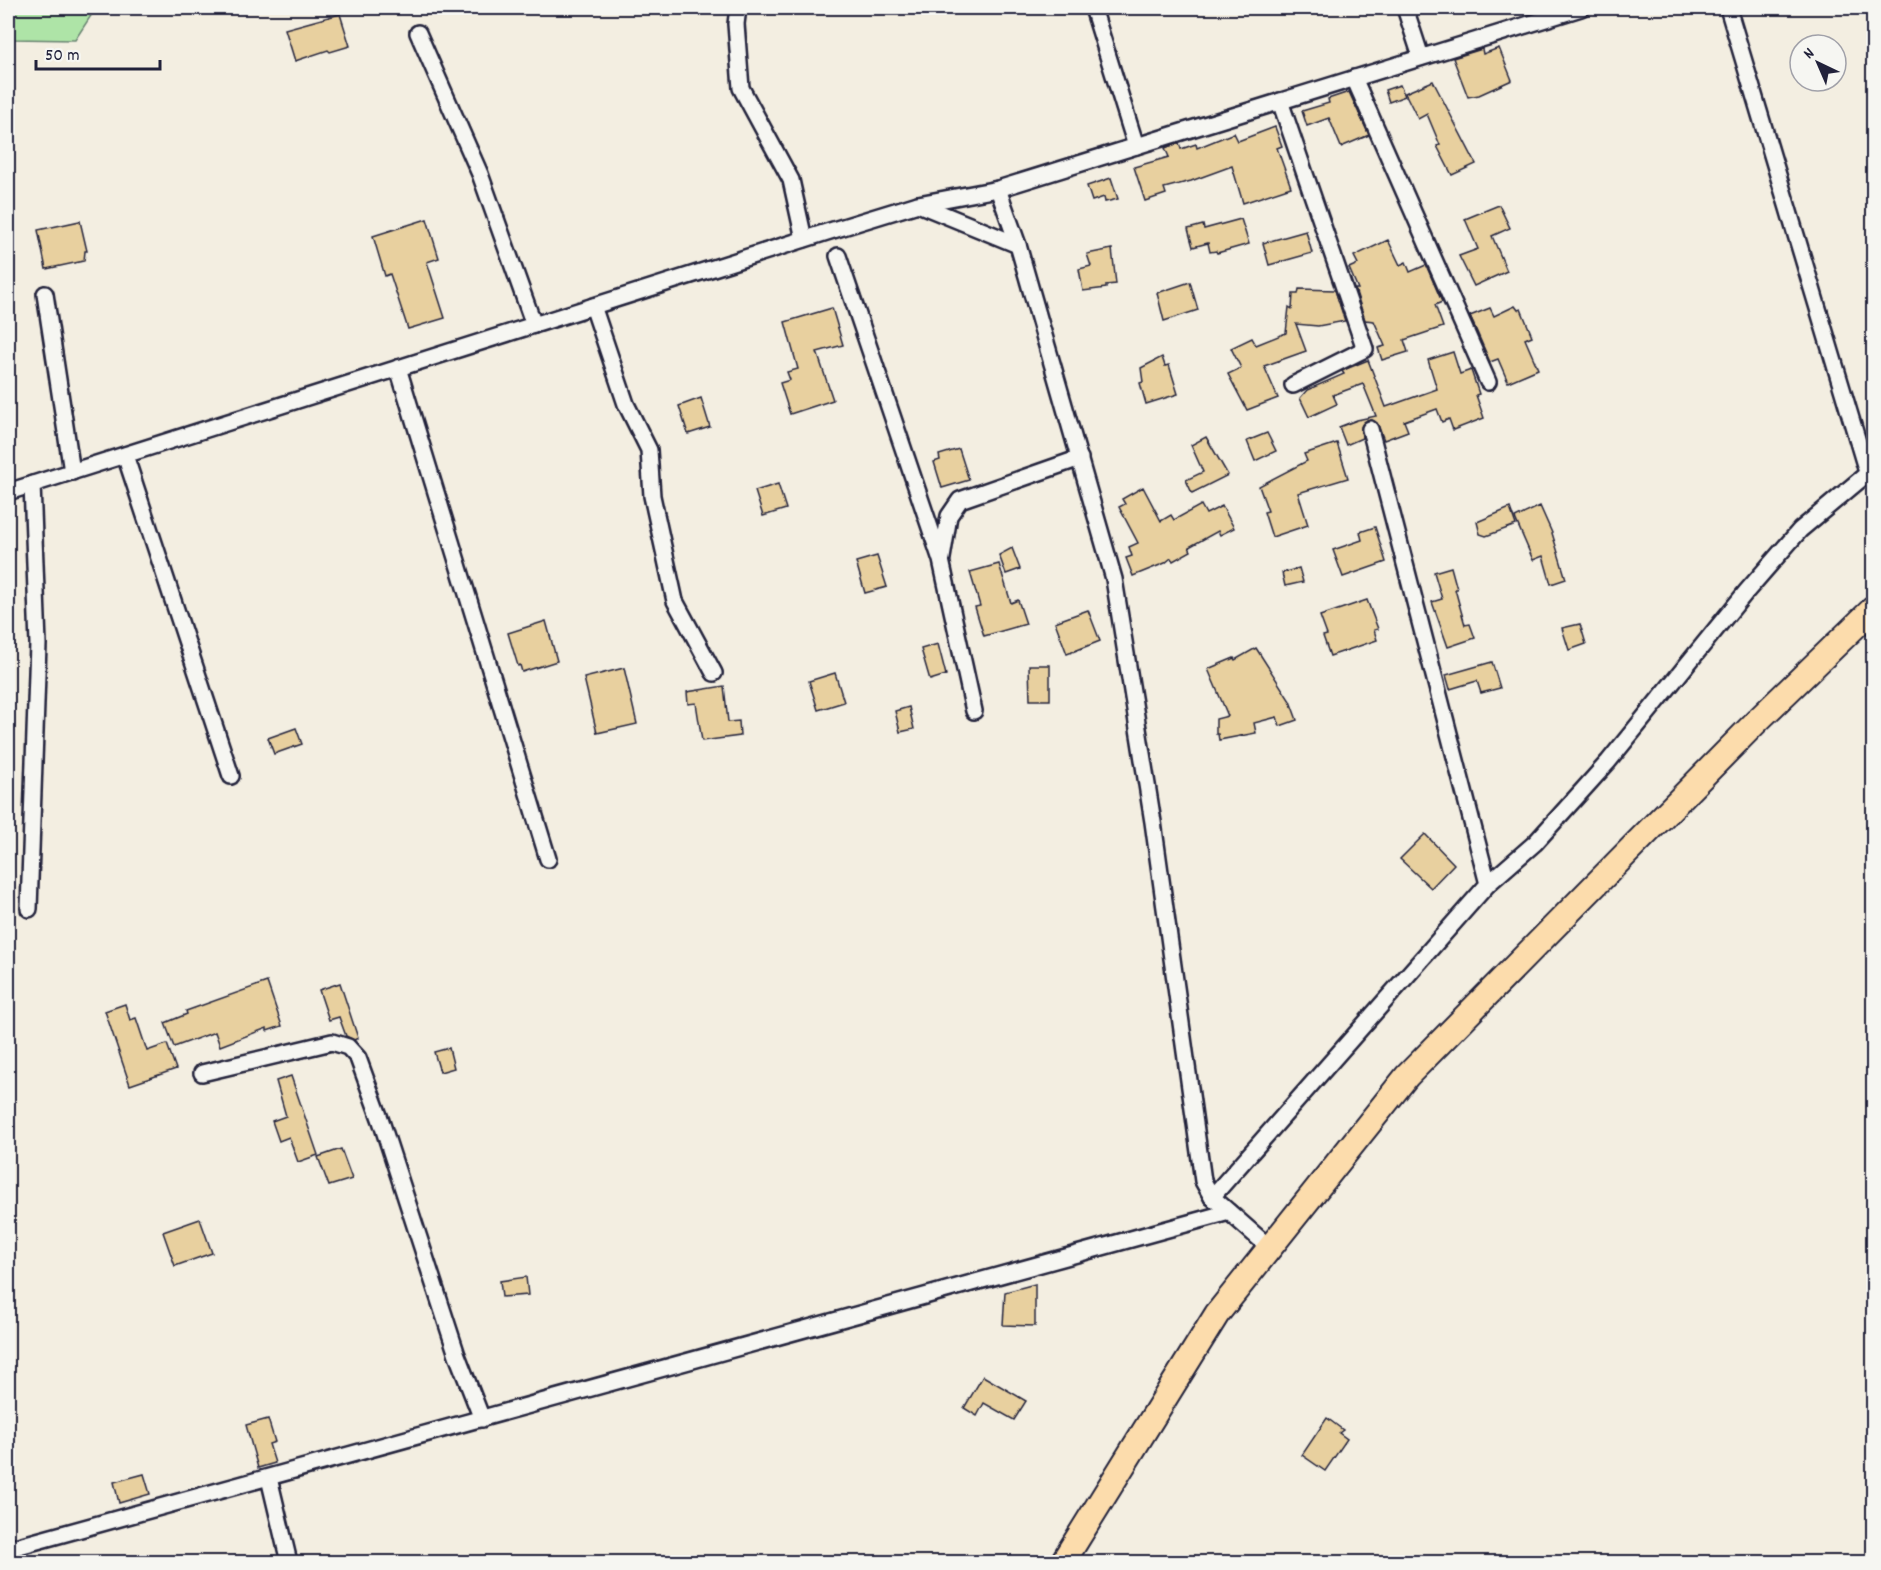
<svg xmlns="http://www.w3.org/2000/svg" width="1881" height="1570" font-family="Dekko,sans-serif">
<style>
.green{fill:#aee4a7;stroke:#688371;stroke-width:1.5}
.building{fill:#e8d09f;stroke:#22223b;stroke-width:1.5}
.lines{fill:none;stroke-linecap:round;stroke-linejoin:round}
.street-casing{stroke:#22223b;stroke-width:20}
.primary-casing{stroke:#22223b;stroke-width:28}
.street{stroke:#f6f6f2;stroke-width:15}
.primary{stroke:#fcdcac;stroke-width:24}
</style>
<rect width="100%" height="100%" fill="#f3eee1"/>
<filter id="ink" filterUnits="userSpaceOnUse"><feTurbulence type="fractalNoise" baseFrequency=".0167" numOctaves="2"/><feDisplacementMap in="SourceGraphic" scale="12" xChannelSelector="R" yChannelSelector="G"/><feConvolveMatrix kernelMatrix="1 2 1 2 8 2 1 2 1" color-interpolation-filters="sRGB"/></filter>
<g filter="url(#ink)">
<path class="green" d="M8,8H96L75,40L13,39L8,36Z"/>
<g class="building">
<path d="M340,14L350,46L330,52L328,50L295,61L285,29Z"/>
<path d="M1499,48L1512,80L1479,95L1468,97L1453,58L1482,49L1483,54Z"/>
<path d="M1433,81L1476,164L1452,175L1437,146L1440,145L1427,114L1418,119L1405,93Z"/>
<path d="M1400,85L1405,96L1389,102L1385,90Z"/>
<path d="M1349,92L1369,135L1341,147L1329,118L1307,126L1302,111L1329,103L1328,99Z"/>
<path d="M1275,127L1282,146L1277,148L1291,187L1243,203L1232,166L1191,181L1164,188L1166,194L1145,201L1134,167L1169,157L1165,148L1179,143L1181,149L1196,144L1197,148L1234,133L1238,141Z"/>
<path d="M1111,178L1118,199L1105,202L1104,197L1092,201L1087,186Z"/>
<path d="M1499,205L1510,228L1492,236L1507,271L1474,286L1459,256L1478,249L1465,219Z"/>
<path d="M427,219L439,258L427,262L445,318L408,329L390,274L385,276L373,236Z"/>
<path d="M1241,219L1249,244L1217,253L1216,251L1210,252L1208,243L1193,247L1188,229L1203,225L1204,229Z"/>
<path d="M80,221L87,251H85L84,261L46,269L38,230Z"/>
<path d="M1306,231L1312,253L1269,265L1263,243Z"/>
<path d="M1388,240L1400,265L1406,262L1410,272L1426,265L1442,302L1435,305L1443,327L1404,340L1408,352L1382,360L1378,348L1385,346L1374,321L1365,320L1355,289H1358L1349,268L1358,264L1354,256Z"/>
<path d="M1112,249L1116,284L1106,285V288L1083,291L1079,269L1091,266L1087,254Z"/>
<path d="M1190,282L1198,310L1164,321L1157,293Z"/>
<path d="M1299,289L1335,290L1345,321L1318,326L1296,324L1306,351L1264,366L1278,398L1247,410L1228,374L1241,368L1231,348L1252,338L1256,345L1286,333L1289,307L1292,309L1293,294H1298Z"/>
<path d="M1515,306L1518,310L1521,309L1532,336L1525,339L1538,369L1508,382L1498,359L1490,362L1470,316L1490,308L1494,316Z"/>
<path d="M832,308L843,345L817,352L833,400L790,414L780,383L790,380L787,372L798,369L785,322Z"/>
<path d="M1453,352L1460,374L1471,370L1479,394L1476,395L1484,418L1453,430L1449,419L1442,422L1437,409L1404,421L1408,431L1384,440L1377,423L1372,420H1367L1361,427L1362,438L1346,445L1339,427L1357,420L1376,416L1363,384L1333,395L1337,404L1309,417L1300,398L1307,390L1344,374L1342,371L1346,369L1368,360L1386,407L1437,389L1428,360Z"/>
<path d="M1162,357L1165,366L1169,365L1178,394L1146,404L1140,383L1143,382L1141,368Z"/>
<path d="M701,398L710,427L688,434L679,406Z"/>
<path d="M1267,433L1276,451L1255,461L1247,441Z"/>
<path d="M1206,437L1228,475L1192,493L1186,480L1203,472L1191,445Z"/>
<path d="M1337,443L1348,478L1298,493L1308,525L1272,537L1264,512L1268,511L1259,486L1307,461L1304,454Z"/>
<path d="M959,449L969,480L942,488L934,462L940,460L939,455Z"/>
<path d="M778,484L786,509L763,516L755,491Z"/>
<path d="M1143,487L1161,521L1171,515L1174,520L1201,505L1206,514L1222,506L1234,528L1220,535L1218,531L1189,547L1191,551L1173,561L1171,558L1165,563L1133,576L1126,558L1132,556L1129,547L1138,543L1119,507L1125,504L1122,499Z"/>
<path d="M1540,506L1552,533L1566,579L1551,584L1543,556L1533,560L1515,518Z"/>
<path d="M1510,508L1516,525L1486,536L1480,534L1477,522Z"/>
<path d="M1375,527L1386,562L1343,577L1333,550L1362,540L1360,532Z"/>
<path d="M1012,548L1020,569L1006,574L999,555Z"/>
<path d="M877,556L887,587L865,593L856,562Z"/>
<path d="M999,564L1011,603L1018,600L1026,624L984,636L975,607L980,606L970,572Z"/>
<path d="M1451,567L1457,589H1455L1458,600L1465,625L1470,624L1475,638L1448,647L1432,602L1442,599L1434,572Z"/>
<path d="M1299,568L1303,582L1285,586L1282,573Z"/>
<path d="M1367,600L1378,629L1374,630L1377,640L1330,656L1323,636L1327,635L1320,616Z"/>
<path d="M1088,610L1100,641L1067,654L1055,622Z"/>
<path d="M546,621L557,661L522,672L520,665L518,666L508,633Z"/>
<path d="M1580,624L1586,644L1569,650L1562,628Z"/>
<path d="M938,644L946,675L930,680L921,649Z"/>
<path d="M1256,648L1290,701L1297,720L1280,726L1277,717L1254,723L1256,733L1219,740L1218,734H1216V719L1228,716L1208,669L1234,658L1235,660Z"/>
<path d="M1492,662L1500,688L1481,693L1477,681L1450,689L1446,675Z"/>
<path d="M1029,665H1050V700H1030Z"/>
<path d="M624,668L637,724L597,733L584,678Z"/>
<path d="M835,673L844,702L818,710L809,681Z"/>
<path d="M724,686L728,722L739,721L740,736L702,741L696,703L688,704L687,692Z"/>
<path d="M909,707L914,729L900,732L895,711Z"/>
<path d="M296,728L302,744L274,754L268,738Z"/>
<path d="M1425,834L1454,864L1431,888L1400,859Z"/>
<path d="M267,982L282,1026L267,1031V1028L220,1046L215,1032L174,1047L165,1023L187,1014L186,1011Z"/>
<path d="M340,983L358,1038L354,1040L346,1036L339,1017L329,1020L319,990Z"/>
<path d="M125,1004L130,1020L136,1018L147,1051L167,1044L176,1069L130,1085L105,1011Z"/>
<path d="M449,1048L454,1068L440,1072L434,1052Z"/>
<path d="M291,1076L318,1155L298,1162L289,1137L279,1141L272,1121L286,1116L276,1081Z"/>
<path d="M341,1149L352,1179L329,1186L318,1157Z"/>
<path d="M200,1219L212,1253L175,1266L163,1232Z"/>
<path d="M526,1277L528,1295L502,1297L500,1281Z"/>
<path d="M1035,1284V1326L1003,1325L1005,1292Z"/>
<path d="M983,1376L1026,1401L1014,1420L984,1403L977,1416L964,1408Z"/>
<path d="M1327,1418L1343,1430L1339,1433L1347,1439L1325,1471L1302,1455Z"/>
<path d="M268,1419L275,1442L269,1444L275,1463L258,1468L246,1425Z"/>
<path d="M144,1474L150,1494L119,1503L114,1482Z"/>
</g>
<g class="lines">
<defs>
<g id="street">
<path d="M738,8L736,24L741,88L791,180L804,239"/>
<path d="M1093,8L1136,146"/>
<path d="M1405,8L1421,57"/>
<path d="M1728,8L1867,472"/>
<path d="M418,33L480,174L534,325"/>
<path d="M1354,78L1488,382"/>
<path d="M1280,101L1365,349L1293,385"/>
<path d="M998,189L1018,245L1114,579L1153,822L1203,1181L1212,1197L1270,1248"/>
<path d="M918,204L1018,245"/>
<path d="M838,256L941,560L974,711"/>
<path d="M45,294L72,472"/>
<path d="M593,306L626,404L649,450L652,496L675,601L714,673"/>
<path d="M398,368L548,859"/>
<path d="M125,455L231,776"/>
<path d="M8,492L830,231L918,204L998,189L1581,8"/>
<path d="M942,558L949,516L960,500L1080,458"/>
<path d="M1488,884L1535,843L1608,762L1746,592L1800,530L1874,468"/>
<path d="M29,909L38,644L32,484"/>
<path d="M202,1073L332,1042L348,1047L358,1058L381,1121L457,1355L482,1419"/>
<path d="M1212,1197L1488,884L1370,429"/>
<path d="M269,1478L289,1562"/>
<path d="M8,1549L1229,1212"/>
</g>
<path id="primary" d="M1063,1562L1217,1314L1407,1076L1757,721L1874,608"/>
</defs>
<use href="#street" class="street-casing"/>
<use href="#primary" class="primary-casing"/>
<use href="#street" class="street"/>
<use href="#primary" class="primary"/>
</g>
</g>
<rect width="1881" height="1570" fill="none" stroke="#f6f6f2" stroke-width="30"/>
<rect x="15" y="15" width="1851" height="1540" fill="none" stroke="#22223b" stroke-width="2" filter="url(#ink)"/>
<g transform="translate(1818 63) rotate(316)"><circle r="28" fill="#f6f6f2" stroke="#a1a1a9" stroke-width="1.5"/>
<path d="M0-4.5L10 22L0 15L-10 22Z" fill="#22223b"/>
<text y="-9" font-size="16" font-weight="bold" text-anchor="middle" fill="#22223b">N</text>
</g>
<path d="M36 60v9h124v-9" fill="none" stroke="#22223b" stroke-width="3"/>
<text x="45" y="60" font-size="18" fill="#22223b" stroke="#f6f6f2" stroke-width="4.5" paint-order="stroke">50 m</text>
</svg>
